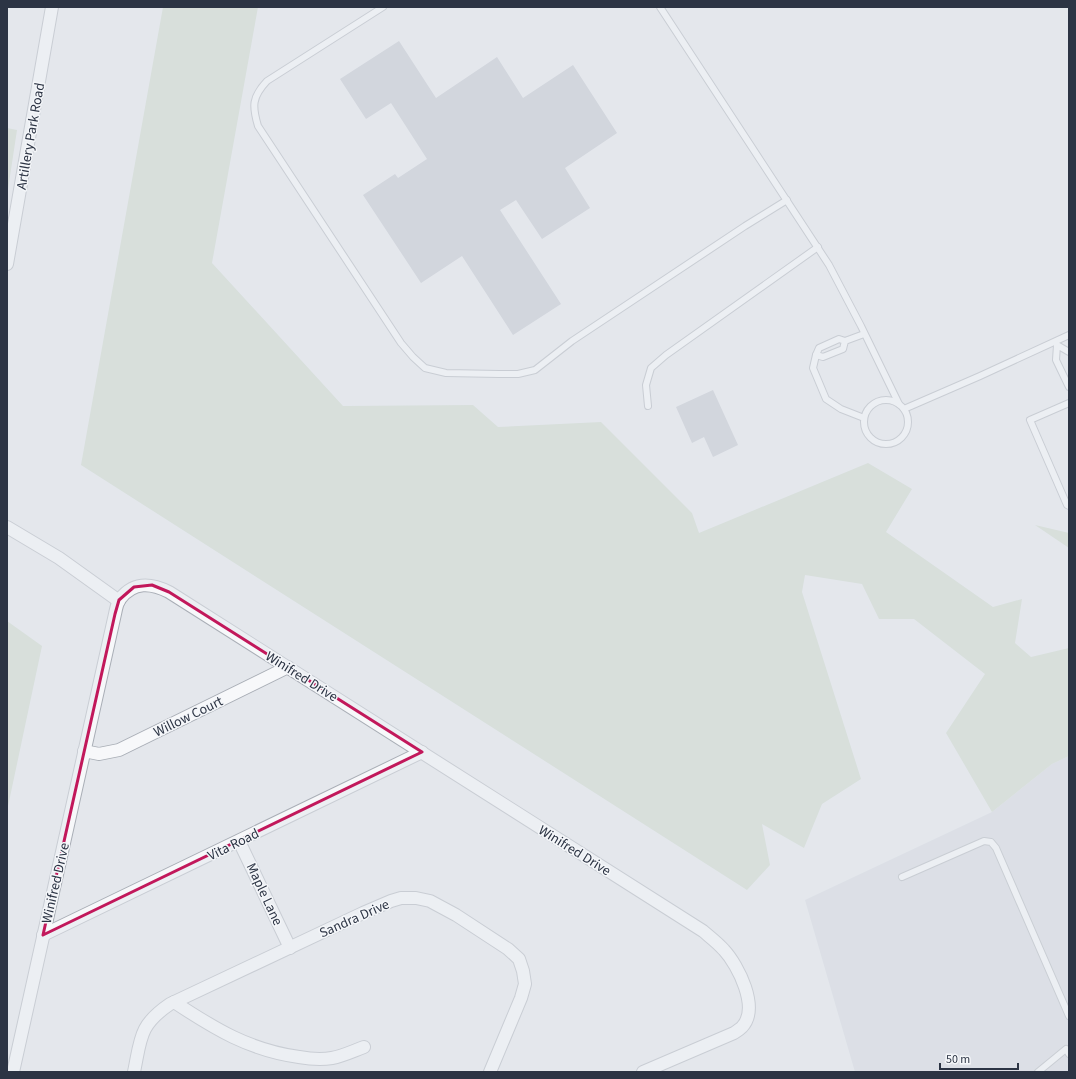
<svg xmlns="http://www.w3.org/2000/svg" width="1076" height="1079" font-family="'Source Sans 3',sans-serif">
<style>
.built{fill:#d2d6dd}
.green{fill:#c9d5c6}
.building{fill:#bcc0c9}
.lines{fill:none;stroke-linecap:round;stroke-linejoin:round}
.lane-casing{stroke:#a9aeb6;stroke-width:8}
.street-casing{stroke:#a9aeb6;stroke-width:14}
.lane{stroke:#f7f8fa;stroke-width:6}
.street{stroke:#f7f8fa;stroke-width:12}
.marked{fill:none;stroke:#c2185b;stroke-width:3;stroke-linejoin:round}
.labels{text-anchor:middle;stroke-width:3;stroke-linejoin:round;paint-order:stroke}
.street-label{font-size:14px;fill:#2c3444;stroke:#f4f6f9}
</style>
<rect width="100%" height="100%" fill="#e4e7ec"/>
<path class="built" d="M1069,756V1072H855L805,900L992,812L1052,764Z"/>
<g class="green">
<path d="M163,7H258L212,263L343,406L473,405L498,427L601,422L692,513L699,533L868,463L912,489L886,532L993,607L1022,599L1015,643L1031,657L1069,648V756L1052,764L992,812L946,733L985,674L914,619H879L862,584L805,575L802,592L861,779L822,804L804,848L762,824L770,865L747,890L81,465Z"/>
<path d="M7,128L17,130L7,196Z"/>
<path d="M1035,525L1069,533V548Z"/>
<path d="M7,621L42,646L7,811Z"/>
</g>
<g class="building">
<path d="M399,41L436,98L497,57L523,98L573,65L617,133L565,168L590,208L542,239L516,200L500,210L561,304L513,335L462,256L421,283L363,195L395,174L398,178L427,159L391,103L366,119L340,79Z"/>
<path d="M713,390L738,445L713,457L704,437L692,443L676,407Z"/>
</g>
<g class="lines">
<defs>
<g id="lane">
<path d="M383,7L267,81C252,97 252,106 258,126L401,343L413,357L425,368L446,373L499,374H518L535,370L572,341L745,226L787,200"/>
<path d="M660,7L829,265L861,326L899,404"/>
<path d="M845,341L843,349L823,357L816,355L819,348L839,339L845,341L864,334"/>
<path d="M1069,352L1057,345L1056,360L1069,387"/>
<path d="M816,355L813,368L826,399L841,409L864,418"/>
<circle cx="886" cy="422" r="22"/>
<path d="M1069,403L1030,420L1067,505L1069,506"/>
<path d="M648,406L646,385L651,368L666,355L818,247"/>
<path d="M904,409L980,376L1069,335"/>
<path d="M902,877L984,841L991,842L996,848L1069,1016"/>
<path d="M1038,1072L1066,1049L1069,1054"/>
</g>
<g id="street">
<path d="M7,264L52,7"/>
<path d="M7,527L59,558L119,601"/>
<path d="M84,751L99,754L119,750L288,667"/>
<path d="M239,841L290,948"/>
<path d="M43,935L422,752"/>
<path d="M174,1002C215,1029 249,1050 299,1057C310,1059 321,1060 332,1058C343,1056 353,1051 364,1047"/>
<path d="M13,1072L115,614C116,609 117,603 120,599C134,581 151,583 169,592L703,931C710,937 718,943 724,950C738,965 760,1008 742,1027C740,1029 737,1031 734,1033L643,1072"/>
<path d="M134,1072C141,1038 139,1025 170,1004L363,913L391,901L401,898H416L430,901L456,915L508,949L519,959L523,971L525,984L521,998L490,1072"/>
</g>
</defs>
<use href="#lane" class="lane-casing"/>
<use href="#street" class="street-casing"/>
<use href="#lane" class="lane"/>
<use href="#street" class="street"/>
</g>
<path d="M0 0H1076V1079H0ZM152,585L169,592L422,752L43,935L115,614L119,600L134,587Z" fill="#e4e7ec" fill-opacity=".55" fill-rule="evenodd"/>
<path class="marked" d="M152,585L169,592L422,752L43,935L115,614L119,600L134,587Z"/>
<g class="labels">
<g class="street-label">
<text transform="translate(30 136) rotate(-80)" y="5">Artillery Park Road</text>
<text transform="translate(302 676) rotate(32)" y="5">Winifred Drive</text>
<text transform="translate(188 716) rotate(-26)" y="5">Willow Court</text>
<text transform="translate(233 844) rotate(-26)" y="5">Vita Road</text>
<text transform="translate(575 850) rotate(32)" y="5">Winifred Drive</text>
<text transform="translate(55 883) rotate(-77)" y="5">Winifred Drive</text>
<text transform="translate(265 894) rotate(65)" y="5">Maple Lane</text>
<text transform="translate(354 918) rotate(-24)" y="5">Sandra Drive</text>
</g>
</g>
<rect width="1076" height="1079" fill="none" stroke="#2c3444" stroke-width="16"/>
<path d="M940 1063v6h78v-6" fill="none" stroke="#2c3444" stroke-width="2"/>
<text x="946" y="1063" font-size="12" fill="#2c3444" stroke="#f4f6f9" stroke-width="3" paint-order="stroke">50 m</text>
</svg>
